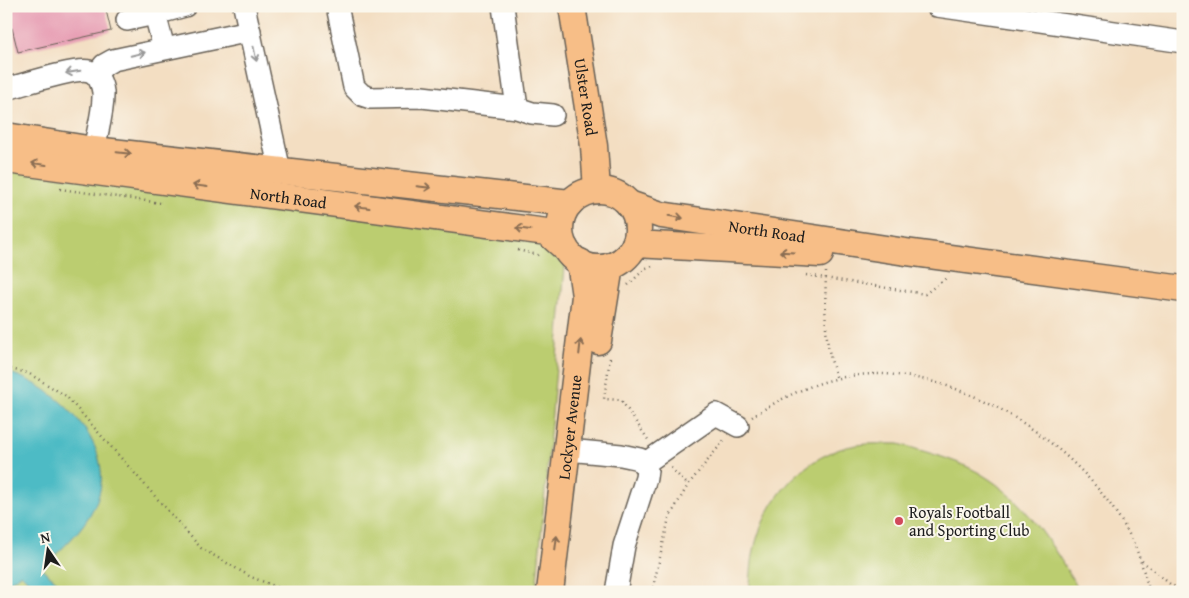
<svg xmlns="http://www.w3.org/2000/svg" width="1189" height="598" font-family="'Gentium Book Plus',serif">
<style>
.green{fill:#bbcd70;stroke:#6c7446}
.water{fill:#4dbbc5;stroke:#346c70}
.building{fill:#e79eb4}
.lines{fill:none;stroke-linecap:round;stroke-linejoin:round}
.minor-casing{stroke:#676056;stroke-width:24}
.major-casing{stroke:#676056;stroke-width:29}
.path{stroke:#676056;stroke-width:2.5;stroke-dasharray:1 4;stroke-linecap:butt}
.minor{stroke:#fff;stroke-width:21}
.major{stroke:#f7be87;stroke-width:26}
.oneway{stroke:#999}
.oneway2{stroke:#8a6d52}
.poi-dot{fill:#d1495b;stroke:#fbf7ec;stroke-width:2}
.labels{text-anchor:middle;stroke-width:4;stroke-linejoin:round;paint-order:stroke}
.street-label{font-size:16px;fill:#1c1c1c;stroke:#fbf7ec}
.poi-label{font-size:16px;fill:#1c1c1c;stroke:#fbf7ec;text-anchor:start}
</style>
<rect width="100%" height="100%" fill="#fbf7ec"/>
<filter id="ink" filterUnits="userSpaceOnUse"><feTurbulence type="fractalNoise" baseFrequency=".02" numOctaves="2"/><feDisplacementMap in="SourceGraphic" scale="10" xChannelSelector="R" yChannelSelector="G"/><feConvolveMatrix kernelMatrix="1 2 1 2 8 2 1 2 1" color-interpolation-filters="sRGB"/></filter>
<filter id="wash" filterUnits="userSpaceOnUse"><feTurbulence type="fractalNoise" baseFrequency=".0096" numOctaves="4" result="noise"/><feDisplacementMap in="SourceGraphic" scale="20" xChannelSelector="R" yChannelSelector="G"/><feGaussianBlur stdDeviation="1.12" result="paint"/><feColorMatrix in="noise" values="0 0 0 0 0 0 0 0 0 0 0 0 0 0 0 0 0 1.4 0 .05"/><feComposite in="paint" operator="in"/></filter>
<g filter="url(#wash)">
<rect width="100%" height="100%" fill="#f3dec2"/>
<g class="green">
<path d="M6,169L519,238L546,246L566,256L536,592H6Z"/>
<path d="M899,444C929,453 963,461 989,479C1030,506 1056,551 1080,592H749C751,578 751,563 754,550C765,499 805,453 857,445C871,443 886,444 899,444Z"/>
</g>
<path class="water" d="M6,372C58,385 122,449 95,505C83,532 61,548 42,569L70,592H39L21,574L6,584Z"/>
<g id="blocks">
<path class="building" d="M6,6H105L111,31L18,52L12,28L6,29Z"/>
</g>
</g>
<g filter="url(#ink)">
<use href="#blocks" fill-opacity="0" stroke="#676056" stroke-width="1"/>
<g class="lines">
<defs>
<g id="minor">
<path d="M244,6L280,171"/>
<path d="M337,6L354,87L362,95L371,98L422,97L517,108L532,113L553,115"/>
<path d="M503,6L517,108"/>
<path d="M937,6L1183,42"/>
<path d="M127,20L155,14"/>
<path d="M164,48L155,14L185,6"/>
<path d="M96,75L104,65L113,60L250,31"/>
<path d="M6,89C22,85 76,67 89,71C98,73 102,84 103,92C104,111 97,132 94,150"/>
<path d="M568,450L621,455L640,459L647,470L646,478L624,546L616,592"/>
<path d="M644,464L716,414L738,426"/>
</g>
<g id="major">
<path id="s1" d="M572,6L594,146L597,190"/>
<path d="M6,136L94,150L570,203"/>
<path id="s2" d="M6,160L547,232L565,248"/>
<circle cx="599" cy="229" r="39"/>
<path id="s3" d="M629,204L661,215L906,252L1183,289"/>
<path d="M635,244L820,254"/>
<path d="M598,341L610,266"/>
<path id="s4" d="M550,592L585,296L580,262"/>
</g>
</defs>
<use href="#minor" class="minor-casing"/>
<use href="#major" class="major-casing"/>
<g class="path">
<path d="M60,189L161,203"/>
<path d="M518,250L542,256"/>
<path d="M826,272C825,311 823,341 837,379"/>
<path d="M806,275L925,294L946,278"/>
<path d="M628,285L646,268L653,266"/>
<path d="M610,358L604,399L621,400L649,441"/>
<path d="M6,368L28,373L66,396L201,548L251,577L290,592"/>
<path d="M752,417C788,393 829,375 873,374C972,372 1087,451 1131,538C1140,555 1144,574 1150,592"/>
<path d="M671,468L688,485"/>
<path d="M1142,561L1170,584L1183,591"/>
<path d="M652,592L669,518L688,485L725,439"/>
</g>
<use href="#minor" class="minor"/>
<use href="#major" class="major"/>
</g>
<defs><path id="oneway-shaft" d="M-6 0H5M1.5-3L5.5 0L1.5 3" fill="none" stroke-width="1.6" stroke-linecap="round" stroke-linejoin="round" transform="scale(1.25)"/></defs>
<g class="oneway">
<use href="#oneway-shaft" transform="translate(138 54) rotate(-13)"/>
<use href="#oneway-shaft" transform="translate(255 54) rotate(78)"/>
<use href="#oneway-shaft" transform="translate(73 72) rotate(170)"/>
</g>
<g class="oneway2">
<use href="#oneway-shaft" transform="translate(124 153) rotate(6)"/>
<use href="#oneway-shaft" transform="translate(39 164) rotate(-172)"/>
<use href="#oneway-shaft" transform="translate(200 186) rotate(-172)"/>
<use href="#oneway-shaft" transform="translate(424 187) rotate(6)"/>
<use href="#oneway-shaft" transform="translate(362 207) rotate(-172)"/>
<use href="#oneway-shaft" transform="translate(676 217) rotate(9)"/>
<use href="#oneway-shaft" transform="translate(523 229) rotate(-172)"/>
<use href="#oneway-shaft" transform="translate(787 252) rotate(-177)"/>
<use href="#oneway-shaft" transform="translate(580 347) rotate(-84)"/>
<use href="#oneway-shaft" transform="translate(556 543) rotate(-83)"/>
</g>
</g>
<circle class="poi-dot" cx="899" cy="521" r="5"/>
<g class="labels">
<g class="street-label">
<text dy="6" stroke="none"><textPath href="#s1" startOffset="92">Ulster Road</textPath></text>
<text dy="6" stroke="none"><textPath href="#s2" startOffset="285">North Road</textPath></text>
<text dy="6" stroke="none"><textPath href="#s3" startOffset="141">North Road</textPath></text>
<text dy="6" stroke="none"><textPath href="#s4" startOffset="166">Lockyer Avenue</textPath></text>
</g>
<g class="poi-label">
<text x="909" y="518">Royals Football<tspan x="909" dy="18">and Sporting Club</tspan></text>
</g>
</g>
<rect width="1189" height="598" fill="none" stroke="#fbf7ec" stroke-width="25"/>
<g transform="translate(48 550) rotate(347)" stroke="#fbf7ec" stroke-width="4" paint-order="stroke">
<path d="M0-4L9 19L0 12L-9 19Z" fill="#1c1c1c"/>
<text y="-8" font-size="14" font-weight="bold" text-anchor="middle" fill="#1c1c1c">N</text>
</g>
</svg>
